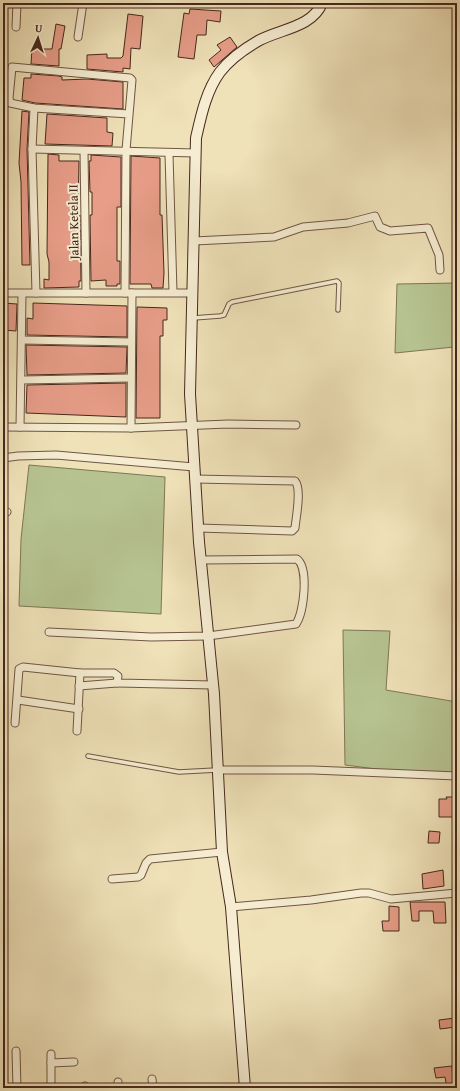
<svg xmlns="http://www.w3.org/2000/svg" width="460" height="1091" font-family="'Gentium Book Plus',serif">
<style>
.green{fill:#b6c391;stroke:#7e7656}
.building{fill:#e79d88;stroke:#46281c}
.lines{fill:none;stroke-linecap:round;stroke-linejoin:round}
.lane-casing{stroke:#705643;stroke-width:5.5}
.street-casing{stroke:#705643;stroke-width:9}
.secondary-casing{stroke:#46281c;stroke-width:12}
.lane{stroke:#f5ecd1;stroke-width:3.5}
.street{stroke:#f5ecd1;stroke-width:7}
.secondary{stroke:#f5ecd1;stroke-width:10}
.labels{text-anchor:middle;stroke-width:4;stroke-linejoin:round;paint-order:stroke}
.street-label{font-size:13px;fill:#46281c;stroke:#f5ecd1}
</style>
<rect width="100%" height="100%" fill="#efe1b8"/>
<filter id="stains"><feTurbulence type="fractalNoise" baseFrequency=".005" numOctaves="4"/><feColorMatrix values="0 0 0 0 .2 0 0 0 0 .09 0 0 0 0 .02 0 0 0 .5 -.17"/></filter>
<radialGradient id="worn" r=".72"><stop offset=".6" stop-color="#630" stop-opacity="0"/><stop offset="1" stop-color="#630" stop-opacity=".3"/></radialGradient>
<g class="green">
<path d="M457,283V330L454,347L395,353L397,284Z"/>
<path d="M29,465L165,477L161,614L19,606L21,539Z"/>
<path d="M343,630L390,631L386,690L457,702V773L415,774L345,765Z"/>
</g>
<g class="building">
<path d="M190,9L221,11L220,22L207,20L206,35H197L194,59L178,57L184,13L189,14Z"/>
<path d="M128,14L143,16L140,49L131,48L130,69L123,68V72L87,69V55L107,54V58H121L123,56Z"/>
<path d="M56,24L65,26L61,49H59V66L31,64L32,49H52Z"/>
<path d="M230,37L237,47L214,67L209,60L221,50L217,45Z"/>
<path d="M31,74L59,76L62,77V80L87,79L123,82V109L35,103L22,100L24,78H31Z"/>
<path d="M22,111L29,112L27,149L30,265H22L21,182L19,163Z"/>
<path d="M47,114L107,118V132L113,133L112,146L45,144Z"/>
<path d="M48,154L59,155V161H79L78,215H80L81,281H79V287L44,288V279L49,280V262L47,254Z"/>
<path d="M91,155L121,157V207H117V261H120V284H117V286H106V280L91,281L90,215H92V192H90L89,161H91Z"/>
<path d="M131,156L160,158V215H162L164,273L163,288H152L151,284H130Z"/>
<path d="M3,303L17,304L16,331L3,330Z"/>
<path d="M33,303L127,306V337L27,335V318L33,319Z"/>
<path d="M137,307L167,308V320H163V336H160V418H136Z"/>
<path d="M26,345L127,347L126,373L27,375Z"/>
<path d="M126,383V417L26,413L27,385Z"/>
<path d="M446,797H457V817H439V799H447Z"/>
<path d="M429,831L440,832L439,843H428Z"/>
<path d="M443,870L444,886L423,889L422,874Z"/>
<path d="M410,902H445L446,923H434L433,911H419V921H412Z"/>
<path d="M389,906L399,907V931H383L382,921H389Z"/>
<path d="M455,1018L456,1027L440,1029L439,1020Z"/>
<path d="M452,1066L453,1079L457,1078V1087L447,1088L445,1077L436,1078L434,1068Z"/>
</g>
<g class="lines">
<defs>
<g id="lane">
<path d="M193,318L220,316L224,315L229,304L232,302L337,281L339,283L338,310"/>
<path d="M88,756L179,772L217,770"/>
</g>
<g id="street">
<path d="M16,27L17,3"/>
<path d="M78,37L83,3"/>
<path d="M34,108L32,149L36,293"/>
<path d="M32,149L196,153"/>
<path d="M84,151L86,293"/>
<path d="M169,154L173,292"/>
<path d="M194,241L274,237L303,227L348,223L375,216L380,227L390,231L428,228L439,255L440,270"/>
<path d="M3,293H193"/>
<path d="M125,293L126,150L132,80L130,78L12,67L9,98L10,103L34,108L129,114"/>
<path d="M22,340L131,342"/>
<path d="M22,380L130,378"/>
<path d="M3,427L131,428L228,424L296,425"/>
<path d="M20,427L22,294"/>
<path d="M131,428L132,293"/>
<path d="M3,458L18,456L56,455L194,467"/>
<path d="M195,479L295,481C302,489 296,517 295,528L292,531L198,528"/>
<path d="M3,511L7,512"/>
<path d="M49,632L151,637L208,636L296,624C304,612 309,568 297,559L201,560"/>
<path d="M79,686L117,683"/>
<path d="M18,700L79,709"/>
<path d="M15,723L19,669L23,667L80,673H114L118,676L117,683L213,685"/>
<path d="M77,731L80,673"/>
<path d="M217,770H313L457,776"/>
<path d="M112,879L138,877L141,875L146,863L150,859L222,852"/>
<path d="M231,907L311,900L361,893H369L391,899L457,893"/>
<path d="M16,1051L17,1088"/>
<path d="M51,1054V1088"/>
<path d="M51,1063L74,1062"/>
<path d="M152,1079L153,1088"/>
<path d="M118,1082V1088"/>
<path d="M85,1086V1088"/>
</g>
<path id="secondary" d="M245,1088L231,907L222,852L214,694L199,542L190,394L196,138C201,116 206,91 220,72C230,59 244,49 258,41C279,29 312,28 322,3"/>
</defs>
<use href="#lane" class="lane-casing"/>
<use href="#street" class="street-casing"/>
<use href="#secondary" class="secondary-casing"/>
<use href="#lane" class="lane"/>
<use href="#street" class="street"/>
<use href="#secondary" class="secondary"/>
</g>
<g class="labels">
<g class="street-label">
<text transform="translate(73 222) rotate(-91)" y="5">Jalan Ketela II</text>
</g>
</g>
<rect width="460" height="1091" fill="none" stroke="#efe1b8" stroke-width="16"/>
<rect x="4" y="4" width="452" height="1083" fill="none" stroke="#46281c" stroke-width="2"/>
<rect x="8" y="8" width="444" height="1075" fill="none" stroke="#46281c"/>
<g transform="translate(38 38) rotate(4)" stroke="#f5ecd1" stroke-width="3" paint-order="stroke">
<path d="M0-3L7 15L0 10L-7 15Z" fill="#46281c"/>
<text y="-6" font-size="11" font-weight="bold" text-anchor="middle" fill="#46281c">U</text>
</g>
<rect width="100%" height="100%" filter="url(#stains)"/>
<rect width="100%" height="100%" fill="url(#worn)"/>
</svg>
